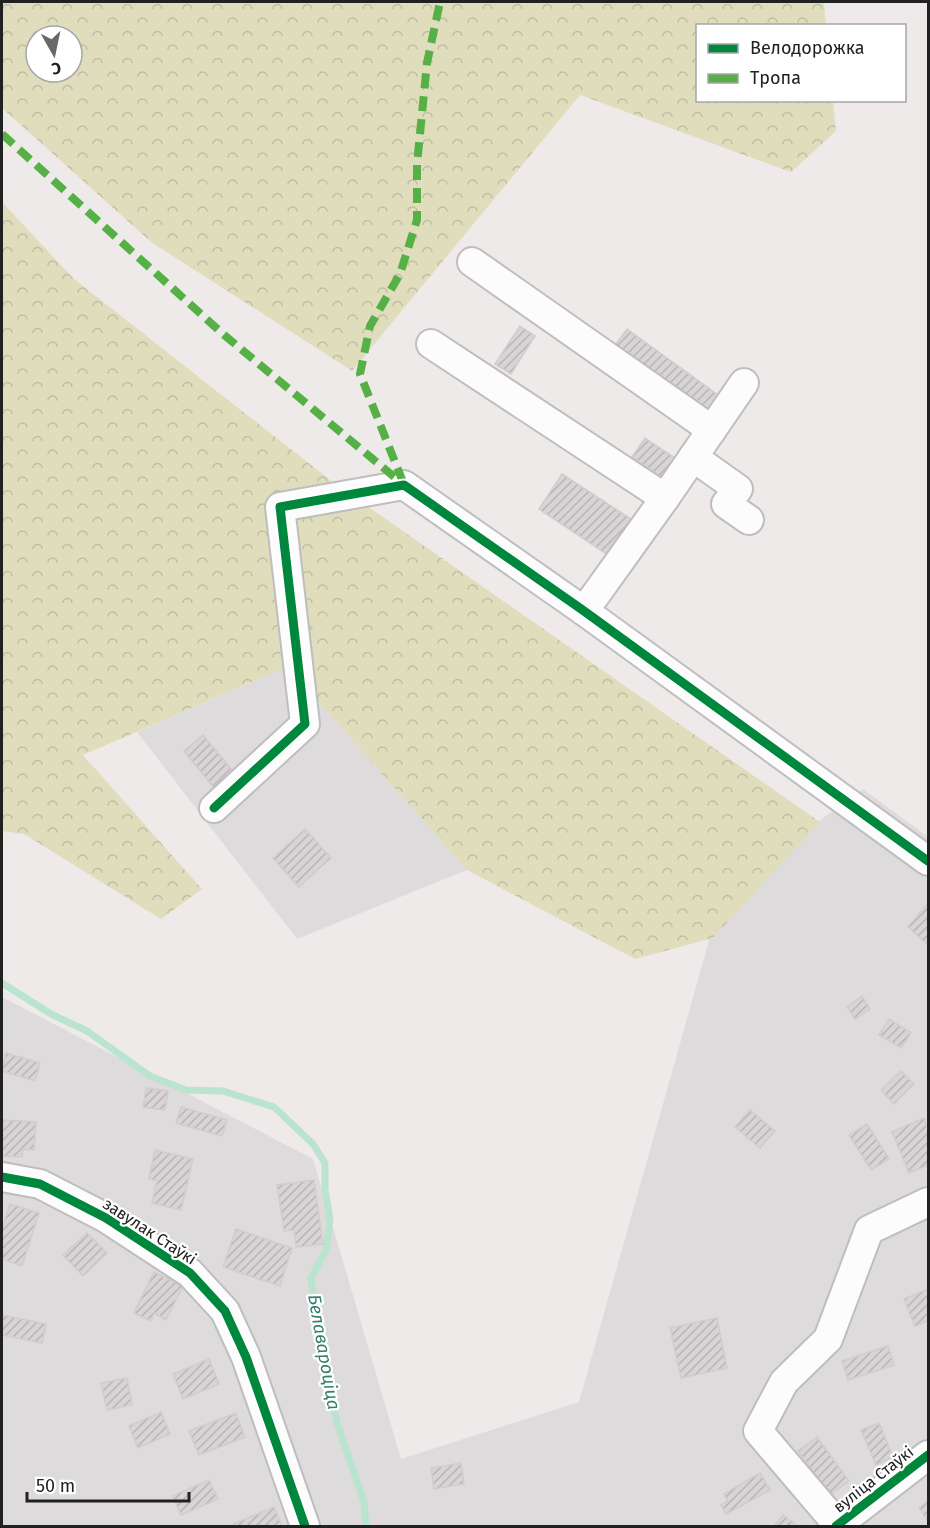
<svg xmlns="http://www.w3.org/2000/svg" width="930" height="1528" font-family="'Fira Sans',sans-serif">
<style>
.residential{fill:#dedbdc}
.forest{fill:url(#forest-crowns);fill-rule:evenodd}
.lines{fill:none;stroke-linecap:round;stroke-linejoin:round}
.stream{stroke:#bae4cf;stroke-width:7}
.building{fill:url(#building-hatch);stroke:#d3cbcc;stroke-width:1.5}
.minor-casing{stroke:#bfbdbd;stroke-width:32}
.minor{stroke:#fdfcfc;stroke-width:28}
.quiet{stroke:#55b145;stroke-width:8;stroke-dasharray:15 8;stroke-linecap:butt}
.cycleway-casing{stroke:#fff;stroke-width:13}
.cycleway{stroke:#00873e;stroke-width:9}
.labels{text-anchor:middle;stroke-width:4.5;stroke-linejoin:round;paint-order:stroke}
.street-label{font-size:16px;fill:#212121;stroke:#fff}
.water-label{font-size:18px;font-style:italic;fill:#337e6c;stroke:#fff}
</style>
<defs>
<pattern id="forest-crowns" width="20" height="18" patternUnits="userSpaceOnUse" patternTransform="scale(1.5)"><rect width="20" height="18" fill="#e0ddbd"/><path d="M2 6a3 3 0 1 1 6 0M12 15a3 3 0 1 1 6 0" fill="none" stroke="#c0bda2"/></pattern>
<pattern id="building-hatch" width="6" height="6" patternUnits="userSpaceOnUse" patternTransform="scale(1.5)"><rect width="6" height="6" fill="#d8d3d4"/><path d="M-1 1l2-2M0 6l6-6M5 7l2-2" fill="none" stroke="#b9b5b6"/></pattern>
</defs>
<rect width="100%" height="100%" fill="#efeaea"/>
<g class="residential">
<path d="M287,667L467,870L297,939L137,732Z"/>
<path d="M863,789L928,837V1526H2V997L313,1159L401,1459L579,1402L723,891Z"/>
</g>
<g class="forest">
<path d="M2,2H824L826,25L698,26V100L833,101L836,131L791,172L580,95L352,371L151,242L2,108ZM36,36H72V72H36Z"/>
<path d="M2,202L74,279L330,480L820,822L713,938L635,959L467,870L287,667L83,755L202,889L161,919L24,834L2,831Z"/>
</g>
<g class="lines">
<path class="stream" d="M2,983L51,1014L87,1031L150,1076L186,1090L223,1091L274,1107L313,1144L325,1163V1189L330,1219L326,1250L311,1278L319,1339L337,1423L364,1502L366,1526"/>
</g>
<g class="building">
<path d="M520,326L535,336L511,374L495,364Z"/>
<path d="M627,329L718,395L705,414L613,348Z"/>
<path d="M645,438L675,458L662,477L632,457Z"/>
<path d="M562,474L631,519L608,555L539,509Z"/>
<path d="M203,735L233,771L213,787L184,751Z"/>
<path d="M305,829L331,858L299,887L273,858Z"/>
<path d="M928,903V942L927,944L908,927Z"/>
<path d="M862,996L870,1009L855,1019L847,1007Z"/>
<path d="M889,1019L911,1033L901,1048L879,1035Z"/>
<path d="M6,1053L40,1063L35,1081L2,1071Z"/>
<path d="M901,1071L914,1084L894,1104L881,1090Z"/>
<path d="M146,1088L168,1091L165,1110L143,1107Z"/>
<path d="M181,1107L227,1120L222,1136L176,1123Z"/>
<path d="M750,1110L775,1131L760,1148L735,1127Z"/>
<path d="M924,1118L928,1129V1165L909,1173L892,1132Z"/>
<path d="M3,1120L36,1122L34,1150L23,1149L22,1157L2,1156Z"/>
<path d="M867,1124L889,1159L871,1170L849,1135Z"/>
<path d="M155,1150L193,1159L181,1210L152,1203L157,1181L149,1179Z"/>
<path d="M314,1180L323,1244L296,1247L294,1230L284,1231L277,1185Z"/>
<path d="M10,1204L39,1213L22,1266L2,1259V1229Z"/>
<path d="M236,1229L292,1248L280,1286L223,1267Z"/>
<path d="M87,1233L107,1253L83,1276L63,1255Z"/>
<path d="M154,1272L183,1286L166,1320L154,1313L151,1321L134,1313Z"/>
<path d="M928,1289V1321L915,1326L904,1299Z"/>
<path d="M2,1315L46,1324L42,1343L2,1335Z"/>
<path d="M717,1318L727,1368L681,1378L670,1328Z"/>
<path d="M888,1346L894,1365L848,1380L842,1361Z"/>
<path d="M209,1359L219,1384L183,1399L173,1374Z"/>
<path d="M127,1378L132,1405L107,1410L101,1383Z"/>
<path d="M161,1412L170,1434L138,1448L129,1426Z"/>
<path d="M236,1413L245,1437L199,1455L189,1431Z"/>
<path d="M879,1423L893,1457L876,1465L861,1430Z"/>
<path d="M817,1437L849,1481L830,1495L798,1451Z"/>
<path d="M461,1463L464,1484L434,1489L431,1468Z"/>
<path d="M760,1473L770,1490L726,1514L721,1505L728,1501L724,1494Z"/>
<path d="M209,1480L218,1499L181,1515L173,1496Z"/>
<path d="M928,1501V1521L919,1508Z"/>
<path d="M274,1507L282,1526H234L233,1524Z"/>
<path d="M783,1515L798,1526H774Z"/>
</g>
<g class="lines">
<defs>
<g id="minor">
<path d="M472,262L712,430"/>
<path d="M431,344L665,498"/>
<path d="M693,457L738,489L726,504L749,520"/>
<path d="M584,611L665,498L744,383"/>
<path d="M214,808L305,724L280,507L404,485L584,611L928,861"/>
<path d="M2,1177L40,1184L106,1218L190,1273L225,1311L246,1357L305,1526"/>
<path d="M838,1525L758,1431L784,1382L828,1339L869,1230L928,1202"/>
<path d="M836,1526L928,1455"/>
</g>
</defs>
<use href="#minor" class="minor-casing"/>
<use href="#minor" class="minor"/>
<g class="quiet">
<path d="M2,134L223,334L404,485"/>
<path d="M403,482L360,374L370,326L400,274L417,220V164L427,63L440,2"/>
</g>
<defs>
<g id="cycleway">
<path d="M214,808L305,724L280,507L404,485L584,611L928,861"/>
<path d="M2,1177L40,1184L106,1218L190,1273L225,1311L246,1357L305,1526"/>
<path d="M836,1526L928,1455"/>
</g>
</defs>
<use href="#cycleway" class="cycleway-casing"/>
<use href="#cycleway" class="cycleway"/>
</g>
<g class="labels">
<g class="street-label">
<text transform="translate(150 1231) rotate(33)" y="6">завулак Стаўкі</text>
<text transform="translate(873 1479) rotate(-38)" y="6">вуліца Стаўкі</text>
</g>
<g class="water-label">
<text transform="translate(324 1352) rotate(80)" y="6">Белавароціца</text>
</g>
</g>
<rect width="930" height="1528" fill="none" stroke="#212121" stroke-width="6"/>
<rect x="696" y="24" width="210" height="78" fill="#ffffff" stroke="#a6a6a6" stroke-width="1.5"/>
<rect x="708" y="44" width="30" height="9" fill="#00873e" stroke="#a6a6a6" stroke-width="1.5"/>
<text x="750" y="54" font-size="18" fill="#212121">Велодорожка</text>
<rect x="708" y="74" width="30" height="9" fill="#55b145" stroke="#a6a6a6" stroke-width="1.5"/>
<text x="750" y="84" font-size="18" fill="#212121">Тропа</text>
<g transform="translate(54 54) rotate(171)"><circle r="28" fill="#ffffff" stroke="#a6a6a6" stroke-width="1.5"/>
<path d="M0-4.5L10 22L0 15L-10 22Z" fill="#696767"/>
<text y="-9" font-size="16" font-weight="bold" text-anchor="middle" fill="#212121">С</text>
</g>
<path d="M27 1492v9h162v-9" fill="none" stroke="#212121" stroke-width="3"/>
<text x="36" y="1492" font-size="18" fill="#212121" stroke="#ffffff" stroke-width="4.5" paint-order="stroke">50 m</text>
</svg>
